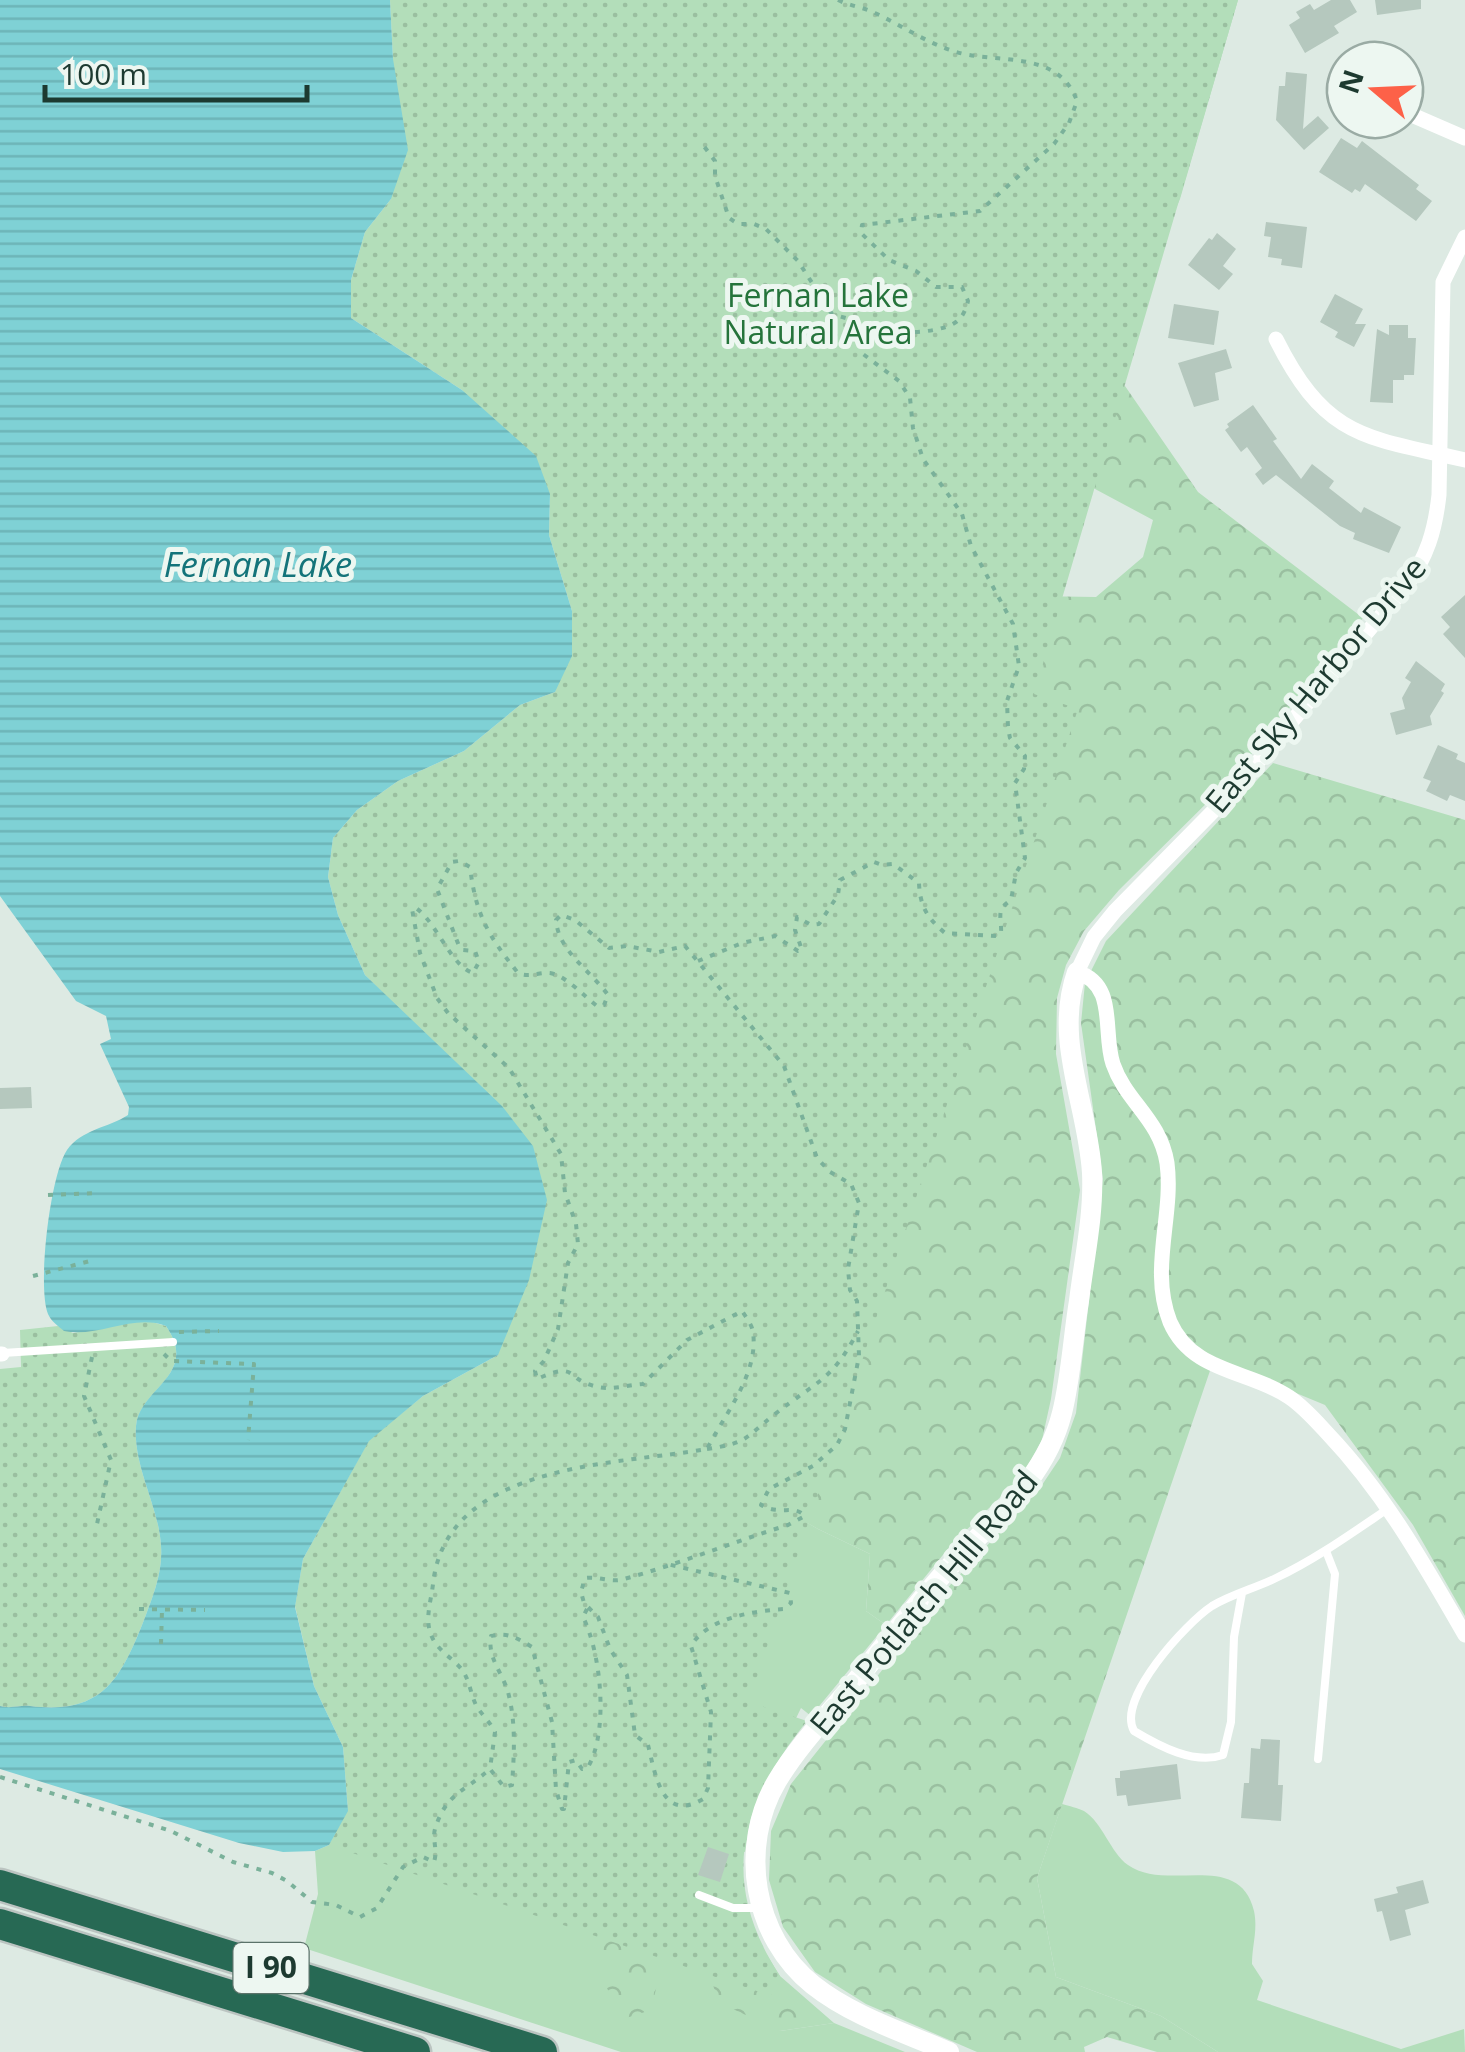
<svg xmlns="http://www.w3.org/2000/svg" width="1465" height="2052" font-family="'Open Sans',sans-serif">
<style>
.grass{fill:#b3deba}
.forest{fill:url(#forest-crowns)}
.park{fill:url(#park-dots)}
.water{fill:url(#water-rules)}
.building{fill:#b5c8be}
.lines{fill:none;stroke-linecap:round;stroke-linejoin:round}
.motorway-casing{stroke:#bbc4c1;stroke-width:35}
.path{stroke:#7ab19a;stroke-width:4;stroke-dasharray:5 8;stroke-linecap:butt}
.service{stroke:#fff;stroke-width:8}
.minor{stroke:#fff;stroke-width:15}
.tertiary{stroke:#fff;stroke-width:20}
.motorway{stroke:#276954;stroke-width:30}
.labels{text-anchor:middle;stroke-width:10;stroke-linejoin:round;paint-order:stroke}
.shield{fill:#edf7f1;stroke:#5b736a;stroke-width:2.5}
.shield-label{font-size:30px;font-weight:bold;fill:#1d3a30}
.park-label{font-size:32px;fill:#25743b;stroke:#edf7f1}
.street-label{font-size:32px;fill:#1d3a30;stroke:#edf7f1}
.water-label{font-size:35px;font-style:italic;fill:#14747a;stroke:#edf7f1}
</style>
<defs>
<pattern id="forest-crowns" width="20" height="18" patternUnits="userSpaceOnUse" patternTransform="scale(2.5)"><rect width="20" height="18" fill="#b3deba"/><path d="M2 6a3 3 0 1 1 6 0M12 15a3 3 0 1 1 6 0" fill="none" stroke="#9abfa0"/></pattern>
<pattern id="park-dots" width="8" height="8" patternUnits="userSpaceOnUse" patternTransform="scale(2.5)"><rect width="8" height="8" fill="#b3deba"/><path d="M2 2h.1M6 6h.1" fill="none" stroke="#9abfa0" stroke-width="1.8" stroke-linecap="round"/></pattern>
<pattern id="water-rules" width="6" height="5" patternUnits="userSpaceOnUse" patternTransform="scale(2.5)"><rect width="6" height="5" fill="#7fd1d5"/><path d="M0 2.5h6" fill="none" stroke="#6db4b7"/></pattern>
</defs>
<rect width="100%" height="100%" fill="#ddeae3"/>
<g class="grass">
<path d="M561,1380L818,1529L870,1554L866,1611L886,1625L811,1716L801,1708L752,1809L745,1852L708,1842L780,2031L834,2023L905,2052H621L304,1948L318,1894L315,1851L329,1845Z"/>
<path d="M1062,1804C1069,1806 1078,1808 1084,1811C1103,1823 1110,1852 1128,1865C1167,1893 1239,1849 1254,1911C1258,1930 1252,1945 1252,1964L1263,1981L1257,2000L1401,2049L1464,2029L1465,2052H1218L1161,2016L1056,1977L1037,1878Z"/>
</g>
<g class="forest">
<path d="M741,0H1238L1180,199L1088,408L1125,386L1198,492L1363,618L1231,779L1119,890L1084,931L1066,965L1057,998L1056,1054L1080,1190L1051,1399L1042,1440L1022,1476L951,1545L886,1625L866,1611L870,1554L818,1529L695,1460L893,594L1096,597L1143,557L1153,520L1067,474Z"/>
<path d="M1273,763L1465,820V1616L1413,1525L1325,1405L1214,1359L1037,1878L1056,1977L1161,2016L1218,2052H1157L1107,2037L1084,2047L1085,2052H977L866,2004L815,1972L783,1927L769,1880L771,1831L791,1784L951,1584L1038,1491L1060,1458L1076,1413L1103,1179L1081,1023L1085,983L1106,941Z"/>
<path d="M625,1905L667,1942L651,2010L623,2019L594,1963Z"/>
<path d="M696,1943L767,1955L780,1976L834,2023L780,2031L720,2003Z"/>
</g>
<g class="park">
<path d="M390,0H1238L1034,694L1078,709L749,1702L807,1721C740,1805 718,1880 780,1976L771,1996L329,1845L348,1811L343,1747L314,1686L295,1606L303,1559L369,1440L423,1396L498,1355L413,1023L365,975L338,915L328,877L333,838L357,810L398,781L464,751L520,705L555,692L572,611L549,535L550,494L462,390L351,318V280L365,232L391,199L393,59Z"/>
<path d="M145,1320L166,1326C200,1375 139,1389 136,1426C133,1467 159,1506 161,1546C163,1572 153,1596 144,1620C120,1681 101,1715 30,1706C19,1705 11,1709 0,1706V1369L21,1367L20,1330L58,1326L73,1333Z"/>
</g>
<path class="water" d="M0,0H390L393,59L408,150L391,199L365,232L351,280V318L462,390L536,456L550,494L549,535L572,611V656L555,692L520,705L464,751L398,781L357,810L333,838L328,877L338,915L365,975L502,1106L533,1146L547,1200L529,1280L498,1355L423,1396L369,1441L303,1559L295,1607L314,1686L343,1747L348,1811L329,1845L315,1851L283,1852L239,1843L0,1769V1706C11,1709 19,1705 30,1706C101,1715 120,1681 144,1620C153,1596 163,1572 161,1546C159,1506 133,1467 136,1426C139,1388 200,1375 166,1326C134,1313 98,1338 64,1331C58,1326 51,1321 48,1314C37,1287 50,1175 67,1150C82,1129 108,1128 128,1115L129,1107L100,1044L111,1039L106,1016L76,1001L0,896Z"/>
<g class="building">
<path d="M1331,0H1350L1357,12L1334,26L1339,33L1305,53L1289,25L1300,18L1296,12L1310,4L1314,10Z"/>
<path d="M1375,0H1421V9L1377,15Z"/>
<path d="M1286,72L1307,74L1303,129L1318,116L1329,128L1304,150L1276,120L1279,86H1285Z"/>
<path d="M1341,138L1357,148L1362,141L1419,185L1416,189L1432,201L1416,221L1365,184L1360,192L1355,189L1352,193L1319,172Z"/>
<path d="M1266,222L1307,227L1302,268L1281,265L1282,259L1268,257L1271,237L1264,236Z"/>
<path d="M1217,233L1236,249L1223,266L1233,274L1219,290L1188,265L1209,238L1212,240Z"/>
<path d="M1335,294L1363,309L1355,324H1366L1354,347L1335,337L1338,332L1320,322Z"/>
<path d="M1174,304L1219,311L1214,345L1168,338Z"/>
<path d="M1389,325H1408V338H1416L1414,375H1404V380H1393V403L1370,402L1377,329L1389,335Z"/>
<path d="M1226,349L1232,368L1215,373L1219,400L1194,407L1178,363Z"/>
<path d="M1253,405L1277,439L1273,441L1301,479L1312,464L1334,481L1329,488L1361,513L1364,507L1401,527L1389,553L1353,539L1355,533L1340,526L1276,475L1263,485L1255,474L1262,468L1247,447L1241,452L1225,430L1229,427L1227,424Z"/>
<path d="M1465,595V658L1443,634L1450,627L1441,617Z"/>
<path d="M1416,661L1445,684L1441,691L1444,693L1430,716L1432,725L1396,735L1390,713L1405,709L1402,698L1411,682L1405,678Z"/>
<path d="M1438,745L1458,754L1456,759L1465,763V801L1450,795L1447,801L1426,791L1431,781L1423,778Z"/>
<path d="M31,1087L32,1108L0,1109V1088Z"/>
<path d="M1261,1739L1280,1740L1278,1785H1283L1281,1821L1241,1818L1244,1783H1249L1251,1748L1260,1749Z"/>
<path d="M1177,1764L1181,1799L1128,1806L1126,1795L1117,1796L1115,1778H1120V1771Z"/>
<path d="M708,1847L729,1854L720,1882L698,1875Z"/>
<path d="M1423,1880L1429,1903L1405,1910L1411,1935L1390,1941L1382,1911L1377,1912L1374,1899L1398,1893L1396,1887Z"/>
</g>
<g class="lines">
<defs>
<g id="motorway">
<path d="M0,1885L542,2052"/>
<path d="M0,1924L415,2052"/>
</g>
</defs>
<use href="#motorway" class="motorway-casing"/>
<g class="path">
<path d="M838,0C850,6 863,7 875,13C901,25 925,42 953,51C995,65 1058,48 1077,101L1069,123L1054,144L980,211L862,225L861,233L889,260L916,271L936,287H962L968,301C966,309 963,317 956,322C936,336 881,334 859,326"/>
<path d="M698,961L742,943L775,936L798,951L802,950L795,930L797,917L811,925L819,924L838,895L840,880L874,862L882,865L893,864L919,883C920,906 927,918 945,933L997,936L1001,933C1002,916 995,911 1011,900L1016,873L1025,858L1015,783L1024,769L1025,756L1010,738L1008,728L1007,701L1019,666L1013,624L971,546L962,514L923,459L913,428L910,398L899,381L863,354L859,322L832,314L798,261L766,229L754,224H738L729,218L715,176V161L700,141"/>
<path d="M48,1195L98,1193"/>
<path d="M33,1276L90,1261"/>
<path d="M179,1332L219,1331"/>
<path d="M164,1354L171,1361L254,1364L248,1440"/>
<path d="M92,1357L84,1396L111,1460L97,1524"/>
<path d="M707,1449C748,1443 745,1438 775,1414C817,1381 832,1381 858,1331"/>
<path d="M139,1609L205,1610"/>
<path d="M587,1609L583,1617C601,1653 609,1731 588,1767L582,1769L576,1760L569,1762L564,1809H562L556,1790L552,1722L532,1647C517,1638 508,1632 491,1636C487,1659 504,1674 509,1696C516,1725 514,1756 512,1785L504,1787L490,1769L495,1732C490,1722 483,1716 477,1707C471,1696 470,1682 463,1671C454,1659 438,1651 432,1637C424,1620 431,1602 433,1584C446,1462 618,1465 707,1449C724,1415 759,1374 753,1332C752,1325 746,1317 742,1311L687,1340L643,1384C627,1385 609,1391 594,1386C564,1378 578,1361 537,1379L535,1371L544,1361L558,1329L568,1263L578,1244L576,1224L565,1193L561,1154L509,1068L448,1013L437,998L420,953L412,909L416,908C437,923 451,966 473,973L479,962L475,951L463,950L459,946L437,889L452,862L459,861L470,867C476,916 488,935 518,973C530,978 538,972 550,973C565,975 585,997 597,1006L604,1005L608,995C591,971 558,951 556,920L561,915L575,920L609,948L627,946L659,952L685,946L784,1066L817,1158L830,1172L851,1184L859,1203L848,1269L850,1290L857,1301L859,1356L845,1429L837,1445L813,1466L769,1489L761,1505C781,1516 794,1504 805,1516L788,1525C733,1542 679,1564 624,1579C611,1583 599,1576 585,1578L581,1592L584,1603L598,1617L610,1649L627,1675L635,1735L648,1745C655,1772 661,1824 703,1799L708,1788L711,1712L691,1646C707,1618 753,1611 784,1609L791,1603L790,1593L667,1564"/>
<path d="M161,1644L162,1610"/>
<path d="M0,1777L171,1831L233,1862L272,1873L287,1881L312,1902L336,1905L360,1917L377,1908L403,1867L423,1857L434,1862C438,1850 432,1839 435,1829C446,1793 464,1792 490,1769"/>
</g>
<g class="service">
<path d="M3,1353L173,1342"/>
<path d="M1242,1593L1234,1637L1231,1722L1223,1755C1194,1765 1159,1746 1134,1731C1116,1699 1186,1623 1212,1606C1232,1594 1256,1588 1276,1578C1316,1559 1352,1533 1389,1508"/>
<path d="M1318,1759L1335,1574L1326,1551"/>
<path d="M699,1895L733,1908H761"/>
</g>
<g class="minor">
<path d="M1405,112L1465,138"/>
<path d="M1465,237L1443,282L1439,495C1435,531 1427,557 1406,586L1235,789L1115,911L1094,937L1077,972C1118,985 1102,1031 1113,1064C1126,1102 1160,1119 1167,1163C1174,1216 1149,1269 1170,1322C1192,1373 1249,1370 1289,1397C1304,1407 1316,1421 1328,1434C1385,1494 1424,1564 1465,1635"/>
<path d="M1276,339C1326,439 1365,437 1465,460"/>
<path d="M0,1354H2"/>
</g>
<path class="tertiary" d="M949,2052C903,2032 852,2016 813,1985C753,1937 738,1847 777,1781C798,1746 827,1716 852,1686C885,1644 918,1602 953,1563C996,1517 1046,1477 1062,1413C1071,1377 1073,1337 1079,1301C1084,1259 1094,1215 1092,1173C1088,1105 1053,1040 1077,972"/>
<use href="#motorway" class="motorway"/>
</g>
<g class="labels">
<rect class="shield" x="233.5" y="1943" width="75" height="50" rx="8"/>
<g class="shield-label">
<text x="271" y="1978">I 90</text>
</g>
<g class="park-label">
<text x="818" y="307">Fernan Lake<tspan x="818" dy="37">Natural Area</tspan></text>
</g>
<g class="street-label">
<text transform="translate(1316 685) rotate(-50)" y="11">East Sky Harbor Drive</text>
<text transform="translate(924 1603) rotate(-50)" y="11">East Potlatch Hill Road</text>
</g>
<g class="water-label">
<text x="258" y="577">Fernan Lake</text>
</g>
</g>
<g transform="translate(1375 90) rotate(289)"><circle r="48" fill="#edf7f1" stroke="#9aaba4" stroke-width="2.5"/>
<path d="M0-8L18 38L0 25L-18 38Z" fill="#fd6148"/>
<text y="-15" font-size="28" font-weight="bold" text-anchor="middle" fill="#1d3a30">N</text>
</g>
<path d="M45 85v15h262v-15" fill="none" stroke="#1d3a30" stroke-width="5"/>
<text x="60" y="85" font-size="30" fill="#1d3a30" stroke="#edf7f1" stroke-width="8" paint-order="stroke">100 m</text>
</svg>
